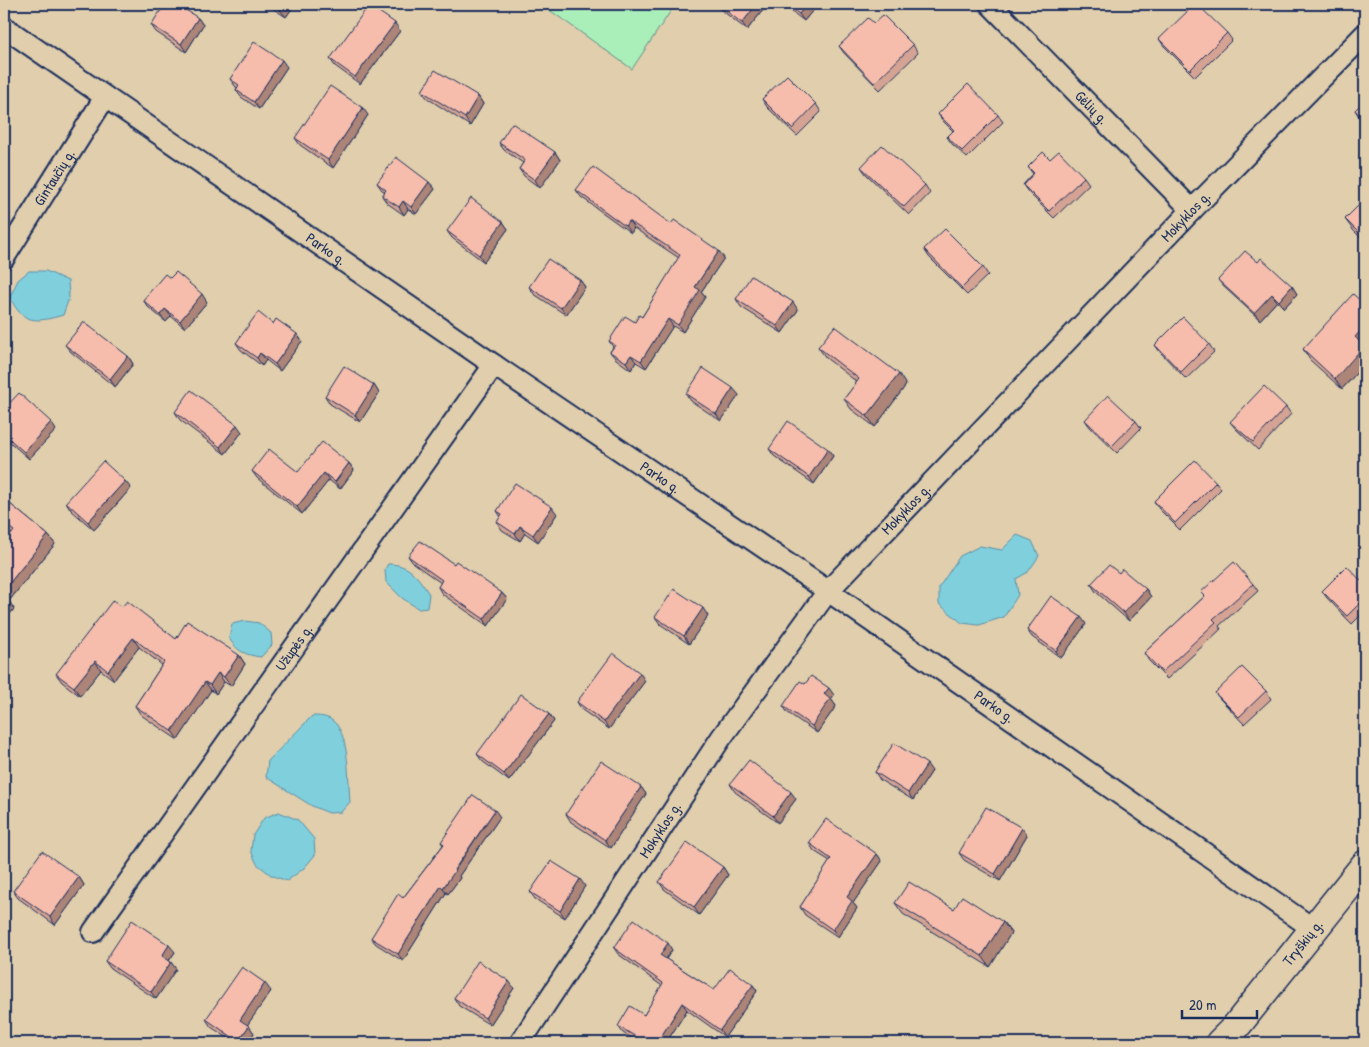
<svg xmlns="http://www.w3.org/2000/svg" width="1369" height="1047" font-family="'Patrick Hand',sans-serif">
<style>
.green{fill:#aaeeb9;stroke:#628e8c}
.water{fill:#80cfdc;stroke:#588faa}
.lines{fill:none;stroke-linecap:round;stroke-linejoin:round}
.minor-casing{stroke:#1b2f5e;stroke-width:24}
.secondary-casing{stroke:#1b2f5e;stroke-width:31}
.minor{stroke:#e0ceac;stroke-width:20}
.secondary{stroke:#e0ceac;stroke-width:28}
.wall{fill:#d4a394;stroke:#1b2f5e}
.shaded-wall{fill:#ac8478;stroke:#1b2f5e}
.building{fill:#f6bdac;stroke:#1b2f5e}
.labels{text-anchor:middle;stroke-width:4;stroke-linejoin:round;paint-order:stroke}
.street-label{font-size:15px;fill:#1b2f5e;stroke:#e0ceac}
</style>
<rect width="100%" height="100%" fill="#e0ceac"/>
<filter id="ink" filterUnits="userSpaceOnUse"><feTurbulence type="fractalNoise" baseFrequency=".02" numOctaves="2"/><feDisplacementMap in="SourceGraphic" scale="10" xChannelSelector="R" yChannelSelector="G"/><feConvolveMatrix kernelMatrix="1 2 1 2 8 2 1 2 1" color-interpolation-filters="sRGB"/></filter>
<g filter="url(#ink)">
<path class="green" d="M541,4H678L672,9L632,69Z"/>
<g class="water">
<path d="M29,271H46L68,281L69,298L63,315C36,323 22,324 10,297L18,280Z"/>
<path d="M1017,535L1032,541L1039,556L1028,572L1016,579L1018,595L1004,617L979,625L962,623L939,604V587L960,556L980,546L1002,550Z"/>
<path d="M388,564C410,564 418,577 429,594L427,608L419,609L402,598L386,582L385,569Z"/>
<path d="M245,621L259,623L271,633L272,645L261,657C246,655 237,652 229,638L232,624Z"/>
<path d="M312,716C319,716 328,716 334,722C350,736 348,781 350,802L341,812L329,813L312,806L266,777L268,761Z"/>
<path d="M279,812L298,820L314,839L315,855L304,868L287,881L271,875L257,864L251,851L253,835L264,818Z"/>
</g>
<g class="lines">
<defs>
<g id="minor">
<path id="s1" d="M990,4L1192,210"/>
<path id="s2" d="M4,27L494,365L828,591L1315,930"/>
<path id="s3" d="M4,258L105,97"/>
<path id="s4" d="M93,932L494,365"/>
<path id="s5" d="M520,1043L721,738L828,591L1192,210L1365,34"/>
</g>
<g id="secondary">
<path id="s6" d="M1220,1043L1234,1029L1365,865"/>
</g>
</defs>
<use href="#minor" class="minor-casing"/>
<use href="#secondary" class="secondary-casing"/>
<use href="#minor" class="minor"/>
<use href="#secondary" class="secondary"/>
</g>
<g class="wall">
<path d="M266,4H295L286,17Z"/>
<path d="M716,4H768L747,30L720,9Z"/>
<path d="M782,4H818L804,21Z"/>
<path d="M198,18L203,25L186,52L156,32L151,25Z"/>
<path d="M874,23L913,45L918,53L880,90L844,53L839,46Z"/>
<path d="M400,31L360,84L335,66L330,59Z"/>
<path d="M1227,33L1232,40L1195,77L1164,46L1159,39Z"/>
<path d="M287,67L259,109L241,97L236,90L237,88L235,86L230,79Z"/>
<path d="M422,91L478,96L483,104L470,126L427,98Z"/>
<path d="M762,99L816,104L821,112L797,136L767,107Z"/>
<path d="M1365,100V123L1360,118L1355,110Z"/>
<path d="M938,114L998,115L1003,122L967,158L952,144L947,137L953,131L943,121Z"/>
<path d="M368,115L333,168L300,145L295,138Z"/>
<path d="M499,143L555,152L560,160L540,188L524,176L519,169L523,163L504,150Z"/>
<path d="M1050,159L1084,177L1089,184L1054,218L1028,192L1023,185L1033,174L1028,167Z"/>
<path d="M861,167L925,185L930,193L909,215L866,174Z"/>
<path d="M429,182L435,189L416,214L408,209L404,215L387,203L382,196L385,192L382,190L377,183Z"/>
<path d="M576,190L671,224L724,258L701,292L705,297L683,332L673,326L646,368L636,362L631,370L616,359L610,352L613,347L609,341L642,317L679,258L634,228L631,233L581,197Z"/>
<path d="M1365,199V242L1353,230L1345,219Z"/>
<path d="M503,222L508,229L484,262L452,238L447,231Z"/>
<path d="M924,249L983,267L988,275L967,295L929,257Z"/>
<path d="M1258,262L1292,286L1297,294L1284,308L1277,301L1260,320L1224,287L1218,280Z"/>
<path d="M170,278L207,302L185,328L171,316L166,322L148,307L143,300Z"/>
<path d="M580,280L585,287L566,315L534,294L529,287Z"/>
<path d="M736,299L798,310L782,333L741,307Z"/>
<path d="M273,324L302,341L280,371L266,360L262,366L241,350L236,343Z"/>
<path d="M1209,344L1214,352L1186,379L1160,352L1155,345Z"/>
<path d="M65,345L128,356L133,364L115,387L71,352Z"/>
<path d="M1365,346V364L1342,389L1310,360L1303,349Z"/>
<path d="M818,347L906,385L875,427L851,409L844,399L857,382L826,358Z"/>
<path d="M374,385L379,393L360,422L330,404L325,396Z"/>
<path d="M686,394L739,395L721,421L691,401Z"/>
<path d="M1286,407L1291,414L1258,450L1236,429L1230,422Z"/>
<path d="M4,409L56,430L29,459L4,437Z"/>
<path d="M175,412L242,432L225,454L180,420Z"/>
<path d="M1085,420L1136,421L1141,428L1117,453L1090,427Z"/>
<path d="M769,449H828L833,456L814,484L774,456Z"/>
<path d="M349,463L354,470L340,489L329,480L302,514L257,478L252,471L298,472Z"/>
<path d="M1216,482L1221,489L1180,530L1159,509L1154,501Z"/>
<path d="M131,488L94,530L71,510L66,502Z"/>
<path d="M4,499L48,535L55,544L9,601L14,609L4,621L12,534L4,527Z"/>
<path d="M497,511L557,514L538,542L525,533L520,541L502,530L497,522L501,517Z"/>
<path d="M408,556L454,564L502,593L507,599L488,626L442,594L438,587L441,583L413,563Z"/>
<path d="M1119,573L1146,589L1151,597L1129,621L1096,592L1091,584Z"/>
<path d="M1253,584L1258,591L1219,626L1221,629L1167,679L1149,661L1144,653L1205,596L1201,592Z"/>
<path d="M1365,585V611L1352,624L1327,598L1322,591Z"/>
<path d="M122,607L176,639L239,655L245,664L231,686L224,682L216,694L211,690L178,740L141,715L135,706L162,665L139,647L114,680L101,670L80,696L62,682L56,674Z"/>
<path d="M708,616L689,644L660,624L655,617Z"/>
<path d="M1086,624L1061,658L1032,637L1027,630Z"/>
<path d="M645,681L609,729L582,710L577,702Z"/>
<path d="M805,684L834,695L831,699L836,706L817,733L788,713L783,706Z"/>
<path d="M1266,691L1271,699L1244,724L1221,700L1215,693Z"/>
<path d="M549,714L554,721L509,781L482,761L477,754Z"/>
<path d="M932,771L913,800L880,780L875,772Z"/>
<path d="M730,784L796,799L778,823L735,792Z"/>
<path d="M641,787L646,794L611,848L571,822L566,814Z"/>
<path d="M500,817L459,876L460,878L448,894L446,893L403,961L376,944L371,938L403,898L443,845L441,842Z"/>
<path d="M1027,835L1000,881L964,860L959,853Z"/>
<path d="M809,843L877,854L882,861L853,903L857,908L838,937L805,915L800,907L830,861L814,851Z"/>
<path d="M723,867L728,875L699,915L664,889L659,882Z"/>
<path d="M79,877L84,885L55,925L18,898L13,891Z"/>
<path d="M585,886L565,918L535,899L530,892Z"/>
<path d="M895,903L954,909L1003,922L1011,933L990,967L903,914Z"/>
<path d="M614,948L672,950L666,959L714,990L753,985L757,991L725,1037L687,1010L666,1043H640L623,1033L618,1026L644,1015L662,986L618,954Z"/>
<path d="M175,952L169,961L176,969L156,999L110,968L105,961Z"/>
<path d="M514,988L490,1025L459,1006L454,998Z"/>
<path d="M271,991L247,1025L254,1033L247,1043H236L211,1027L206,1019Z"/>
</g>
<g class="shaded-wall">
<path d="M285,4H295L286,17L280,10Z"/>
<path d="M757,4H768L747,30L742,23Z"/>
<path d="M807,4H818L804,21L799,14Z"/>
<path d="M198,18L203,25L186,52L181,44Z"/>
<path d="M395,23L400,31L360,84L355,77Z"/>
<path d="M282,60L287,67L259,109L254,102Z"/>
<path d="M478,96L483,104L470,126L465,118Z"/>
<path d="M363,108L368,115L333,168L328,160Z"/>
<path d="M555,152L560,160L540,188L535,180Z"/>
<path d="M429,182L435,189L416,214L411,207Z"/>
<path d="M403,201L408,209L404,215L399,207Z"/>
<path d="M629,221L634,228L631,233L625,226Z"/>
<path d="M503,222L508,229L484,262L479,255Z"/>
<path d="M719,251L724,258L701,292L705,297L683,332L678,325L695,287Z"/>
<path d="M580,280L585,287L566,315L561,308Z"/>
<path d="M1292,286L1297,294L1284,308L1279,301Z"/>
<path d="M202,294L207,302L185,328L180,321Z"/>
<path d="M1272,294L1277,301L1260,320L1254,313Z"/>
<path d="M793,302L798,310L782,333L777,326Z"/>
<path d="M165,309L171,316L166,322L160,315Z"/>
<path d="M668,319L673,326L646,368L641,361Z"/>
<path d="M1365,326V364L1342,389L1335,379L1355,337Z"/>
<path d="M297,334L302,341L280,371L275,364Z"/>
<path d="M260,353L266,360L262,366L257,358Z"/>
<path d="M631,355L636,362L631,370L626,362Z"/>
<path d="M128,356L133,364L115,387L110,379Z"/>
<path d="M899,374L906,385L875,427L867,416Z"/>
<path d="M374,385L379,393L360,422L355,415Z"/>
<path d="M733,388L739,395L721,421L716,414Z"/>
<path d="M51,422L56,430L29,459L24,452Z"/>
<path d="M237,425L242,432L225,454L220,447Z"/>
<path d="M828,449L833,456L814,484L809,477Z"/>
<path d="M349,463L354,470L340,489L335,482Z"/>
<path d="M324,473L329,480L302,514L297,507Z"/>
<path d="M125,481L131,488L94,530L88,522Z"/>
<path d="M552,507L557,514L538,542L533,535Z"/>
<path d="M520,526L525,533L520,541L515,534Z"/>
<path d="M48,535L55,544L9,601L14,609L4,621V590Z"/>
<path d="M1146,589L1151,597L1129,621L1124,613Z"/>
<path d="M502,593L507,599L488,626L484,619Z"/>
<path d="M703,608L708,616L689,644L684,636Z"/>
<path d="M1081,617L1086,624L1061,658L1056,651Z"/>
<path d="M133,638L139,647L114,680L108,671Z"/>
<path d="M239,655L245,664L231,686L224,677Z"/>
<path d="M95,661L101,670L80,696L74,687Z"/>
<path d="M218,673L224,682L216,694L210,685Z"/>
<path d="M640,673L645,681L609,729L604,722Z"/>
<path d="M205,682L211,690L178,740L172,731Z"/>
<path d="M829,688L834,695L831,699L836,706L817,733L812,726L824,694Z"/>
<path d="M549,714L554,721L509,781L504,774Z"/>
<path d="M927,764L932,771L913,800L908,793Z"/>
<path d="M641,787L646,794L611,848L605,840Z"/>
<path d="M791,792L796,799L778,823L773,816Z"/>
<path d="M495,810L500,817L459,876L460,878L448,894L443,888Z"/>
<path d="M1022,828L1027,835L1000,881L995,874Z"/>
<path d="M877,854L882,861L853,903L857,908L838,937L833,930L847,897Z"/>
<path d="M723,867L728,875L699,915L694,907Z"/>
<path d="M79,877L84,885L55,925L50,917Z"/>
<path d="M580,879L585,886L565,918L560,911Z"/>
<path d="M441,886L446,893L403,961L398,954Z"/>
<path d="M1003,922L1011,933L990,967L982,956Z"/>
<path d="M668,943L672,950L664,962L660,955Z"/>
<path d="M169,945L175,952L167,963L162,956Z"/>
<path d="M171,962L176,969L156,999L151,992Z"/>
<path d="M509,981L514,988L490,1025L485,1018Z"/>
<path d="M265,983L271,991L246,1027L240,1020Z"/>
<path d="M753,985L757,991L725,1037L720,1030Z"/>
<path d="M682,1003L687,1010L666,1043H657Z"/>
<path d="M249,1026L254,1033L247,1043H240L238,1041Z"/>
</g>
<g class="building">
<path d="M165,4H177L198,18L181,44L151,25Z"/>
<path d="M272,4H285L280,10Z"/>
<path d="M717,4H757L742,23Z"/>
<path d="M786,4H807L799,14Z"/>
<path d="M1195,4H1197L1227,33L1190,70L1159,39Z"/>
<path d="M369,5L395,23L355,77L330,59Z"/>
<path d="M883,15L913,45L874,83L839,46L868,18L874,23Z"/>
<path d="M254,42L282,60L254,102L236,90L239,85L230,79Z"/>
<path d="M435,70L478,96L465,118L422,91Z"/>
<path d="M787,75L816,104L792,129L762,99Z"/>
<path d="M968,84L998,115L962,151L947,137L954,130L938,114Z"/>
<path d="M330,86L363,108L328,160L295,138Z"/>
<path d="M1365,100V121L1355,110Z"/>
<path d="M512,123L555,152L535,180L519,169L525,160L499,143Z"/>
<path d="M882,145L925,185L904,207L861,167Z"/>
<path d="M1059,151L1084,177L1049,211L1023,185L1034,173L1028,167L1043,152L1050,159Z"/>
<path d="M396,157L429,182L411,207L403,201L399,207L382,196L386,190L377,183Z"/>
<path d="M593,167L671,224L674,220L719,251L695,287L700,290L678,325L668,319L641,361L631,355L626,362L610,352L615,345L609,341L625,316L635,322L639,315L642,317L680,255L629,221L625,226L576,190Z"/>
<path d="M471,198L503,222L479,255L447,231Z"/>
<path d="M1365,199V239L1345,219Z"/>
<path d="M945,229L983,267L962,288L924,249Z"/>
<path d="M1245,251L1258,262L1261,258L1292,286L1279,301L1272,294L1254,313L1218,280Z"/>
<path d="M548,259L580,280L561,308L529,287Z"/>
<path d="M176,272L202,294L180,321L165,309L160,315L143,300L165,274L170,278Z"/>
<path d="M751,276L793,302L777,326L736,299Z"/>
<path d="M1353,294L1365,305V326L1355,337L1364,346L1335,379L1303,349Z"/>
<path d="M258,312L273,324L276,319L297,334L275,364L260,353L257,358L236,343Z"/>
<path d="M1183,317L1209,344L1181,372L1155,345Z"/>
<path d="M84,322L128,356L110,379L65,345Z"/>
<path d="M835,326L899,374L867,416L844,399L859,379L818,347Z"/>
<path d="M344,366L374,385L355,415L325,396Z"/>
<path d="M703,368L733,388L716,414L686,394Z"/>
<path d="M1264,386L1286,407L1253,442L1230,422Z"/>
<path d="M191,390L237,425L220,447L175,412Z"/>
<path d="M19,393L51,422L24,452L4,434V409Z"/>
<path d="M1108,395L1136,421L1112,446L1085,420Z"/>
<path d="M788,421L828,449L809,477L769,449Z"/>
<path d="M1365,422V434L1359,427Z"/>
<path d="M322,442L349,463L335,482L324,473L297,507L252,471L269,449L298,472Z"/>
<path d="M1195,460L1216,482L1175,523L1154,501Z"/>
<path d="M103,461L125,481L88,522L66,502Z"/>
<path d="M515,483L552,507L533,535L520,526L515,534L497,522L502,514L497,511Z"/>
<path d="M4,499L48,535L4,590V544L14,531L4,523Z"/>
<path d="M420,541L454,564L456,561L502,593L484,619L438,587L442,580L408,556Z"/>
<path d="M1234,562L1253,584L1213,619L1216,622L1162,672L1144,653L1205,596L1201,592Z"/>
<path d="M1109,565L1119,573L1122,569L1146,589L1124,613L1091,584Z"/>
<path d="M1347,566L1365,585V598L1347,616L1322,591Z"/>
<path d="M674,589L703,608L684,636L655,617Z"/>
<path d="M4,596L8,600L4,604Z"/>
<path d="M1051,596L1081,617L1056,651L1027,630Z"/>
<path d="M113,600L122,607L127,601L176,639L187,621L239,655L224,677L218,673L210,685L205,682L172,731L135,706L164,662L133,638L108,671L95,661L74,687L56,674Z"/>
<path d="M613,653L640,673L604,722L577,702Z"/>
<path d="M1242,667L1266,691L1239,717L1215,693Z"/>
<path d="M811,676L829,688L824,694L830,699L812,726L783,706L800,681L805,684Z"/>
<path d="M521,694L549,714L504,774L477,754Z"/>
<path d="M894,743L927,764L908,793L875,772Z"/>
<path d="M749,760L791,792L773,816L730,784Z"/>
<path d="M601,761L641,787L605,840L566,814Z"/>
<path d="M473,795L495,810L454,870L455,871L443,888L441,886L398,954L371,938L398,894L403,898L444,844L441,842Z"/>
<path d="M986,807L1022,828L995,874L959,853Z"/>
<path d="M826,819L877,854L847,897L852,901L833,930L800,907L831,859L809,843Z"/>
<path d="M687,842L723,867L694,907L659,882Z"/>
<path d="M42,851L79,877L50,917L13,891Z"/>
<path d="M551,861L580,879L560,911L530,892Z"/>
<path d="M909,882L954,909L962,896L1003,922L982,956L895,903Z"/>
<path d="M634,919L668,943L660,955L714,990L730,968L753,985L720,1030L682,1003L657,1043H646L618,1026L630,1006L644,1015L663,983L614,948Z"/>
<path d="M132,920L169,945L162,956L171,962L151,992L105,961Z"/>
<path d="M478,961L509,981L485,1018L454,998Z"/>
<path d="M242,967L265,983L240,1020L249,1026L238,1041L206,1019Z"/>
<path d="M561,1039L568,1043H558Z"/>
</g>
</g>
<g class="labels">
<g class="street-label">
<text dy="5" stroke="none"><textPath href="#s1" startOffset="145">Gėlių g.</textPath></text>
<text dy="5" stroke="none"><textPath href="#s3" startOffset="95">Gintaučių g.</textPath></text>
<text dy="5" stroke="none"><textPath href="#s5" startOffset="1065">Mokyklos g.</textPath></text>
<text dy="5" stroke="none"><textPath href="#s2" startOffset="391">Parko g.</textPath></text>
<text dy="5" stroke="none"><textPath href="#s2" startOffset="796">Parko g.</textPath></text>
<text dy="5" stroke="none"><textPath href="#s5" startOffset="660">Mokyklos g.</textPath></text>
<text dy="5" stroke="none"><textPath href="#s4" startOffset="348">Užupės g.</textPath></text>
<text dy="5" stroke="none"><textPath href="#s2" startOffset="1201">Parko g.</textPath></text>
<text dy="5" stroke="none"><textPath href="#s5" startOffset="255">Mokyklos g.</textPath></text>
<text dy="5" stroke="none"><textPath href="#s6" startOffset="130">Tryškių g.</textPath></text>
</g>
</g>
<rect width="1369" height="1047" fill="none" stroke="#e0ceac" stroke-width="20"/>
<rect x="10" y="10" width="1349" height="1027" fill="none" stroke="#1b2f5e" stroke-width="2" filter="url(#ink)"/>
<path d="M1182 1010v8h75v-8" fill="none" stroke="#1b2f5e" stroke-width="2.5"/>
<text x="1189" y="1010" font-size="15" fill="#1b2f5e" stroke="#e0ceac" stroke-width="4" paint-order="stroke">20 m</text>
</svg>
